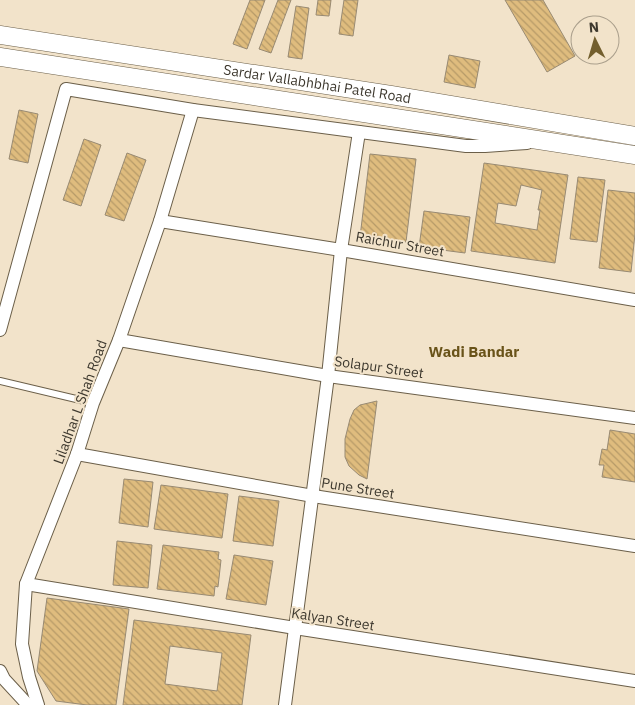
<svg xmlns="http://www.w3.org/2000/svg" width="635" height="705" font-family="'IBM Plex Sans',sans-serif">
<style>
.building{fill:url(#building-back-hatch);stroke:#988a73;fill-rule:evenodd}
.lines{fill:none;stroke-linecap:round;stroke-linejoin:round}
.service-casing{stroke:#6b5f49;stroke-width:8}
.minor-casing{stroke:#6b5f49;stroke-width:14}
.secondary-casing{stroke:#6b5f49;stroke-width:19}
.service{stroke:#fff;stroke-width:6}
.minor{stroke:#fff;stroke-width:12}
.secondary{stroke:#fff;stroke-width:18}
.labels{text-anchor:middle;stroke-width:4;stroke-linejoin:round;paint-order:stroke}
.street-label{font-size:14px;fill:#3d382e;stroke:#f2e3ca}
.neighbourhood-label{font-size:15px;font-weight:bold;fill:#695319;stroke:#f2e3ca}
</style>
<defs>
<pattern id="building-back-hatch" width="6" height="6" patternUnits="userSpaceOnUse" patternTransform="scale(1.25)"><rect width="6" height="6" fill="#dfbc7e"/><path d="M-1 5l2 2M0 0l6 6M5-1l2 2" fill="none" stroke="#b69a68"/></pattern>
</defs>
<rect width="100%" height="100%" fill="#f2e3ca"/>
<g class="building">
<path d="M250,0H265L247,49L233,44Z"/>
<path d="M278,0H291L271,53L259,49Z"/>
<path d="M318,0H331L329,16L316,15Z"/>
<path d="M344,0H358L353,36L339,34Z"/>
<path d="M505,0H543L575,56L547,72Z"/>
<path d="M296,6L309,8L302,59L288,57Z"/>
<path d="M449,55L480,61L475,88L444,82Z"/>
<path d="M19,110L38,114L28,163L9,159Z"/>
<path d="M84,139L101,145L81,206L63,200Z"/>
<path d="M127,153L146,160L124,221L105,215Z"/>
<path d="M370,154L416,159L406,242L360,237Z"/>
<path d="M484,163L568,175L555,263L471,251ZM521,185L542,190L538,210H540L537,230L495,223L498,203L516,206Z"/>
<path d="M578,177L605,180L597,242L570,239Z"/>
<path d="M608,190L635,193V234L631,272L599,268Z"/>
<path d="M424,211L470,217L465,253L419,247Z"/>
<path d="M377,401L367,479L359,475L349,466L345,457V439L350,419L354,410L360,405Z"/>
<path d="M610,430L635,434V482L602,477L604,465H599L602,449L607,450Z"/>
<path d="M124,479L153,482L148,527L119,523Z"/>
<path d="M161,485L228,494L222,538L154,529Z"/>
<path d="M239,496L279,501L273,546L233,541Z"/>
<path d="M117,541L152,545L148,588L113,585Z"/>
<path d="M163,545L219,552L218,559L221,560L218,587L215,586L214,596L157,589Z"/>
<path d="M234,555L273,561L266,605L226,599Z"/>
<path d="M47,598L129,609L116,705H87L56,701L37,671Z"/>
<path d="M134,620L251,635L242,705H123ZM170,646L222,653L217,691L165,684Z"/>
</g>
<g class="lines">
<defs>
<path id="service" d="M0,381L93,403"/>
<g id="minor">
<path d="M160,221L341,250L635,300"/>
<path d="M0,330L66,89L193,110L466,146H485L527,143"/>
<path d="M119,340L328,376L635,418"/>
<path d="M77,454L313,496L635,546"/>
<path d="M26,584L295,628L635,681"/>
<path d="M0,671L4,679L28,705"/>
<path d="M38,705L29,677L22,644L26,584L77,454L93,403L119,340L160,221L193,110"/>
<path d="M285,705L328,376L341,250L359,132"/>
</g>
<g id="secondary">
<path id="s1" d="M0,35L391,95L635,136"/>
<path d="M0,57L635,155"/>
</g>
</defs>
<use href="#service" class="service-casing"/>
<use href="#minor" class="minor-casing"/>
<use href="#secondary" class="secondary-casing"/>
<use href="#service" class="service"/>
<use href="#minor" class="minor"/>
<use href="#secondary" class="secondary"/>
</g>
<g class="labels">
<g class="street-label">
<text dy="5" stroke="none"><textPath href="#s1" startOffset="321">Sardar Vallabhbhai Patel Road</textPath></text>
<text transform="translate(400 244) rotate(10)" y="5">Raichur Street</text>
<text transform="translate(379 367) rotate(8)" y="5">Solapur Street</text>
<text transform="translate(80 402) rotate(-70)" y="5">Liladhar L Shah Road</text>
<text transform="translate(358 488) rotate(9)" y="5">Pune Street</text>
<text transform="translate(333 619) rotate(9)" y="5">Kalyan Street</text>
</g>
<g class="neighbourhood-label">
<text x="474" y="357">Wadi Bandar</text>
</g>
</g>
<g transform="translate(595 40) rotate(355)"><circle r="24" fill="#f2e3ca" stroke="#aa9f8c"/>
<path d="M0-4L9 19L0 12L-9 19Z" fill="#735f2e"/>
<text y="-8" font-size="14" font-weight="bold" text-anchor="middle" fill="#3d382e">N</text>
</g>
</svg>
